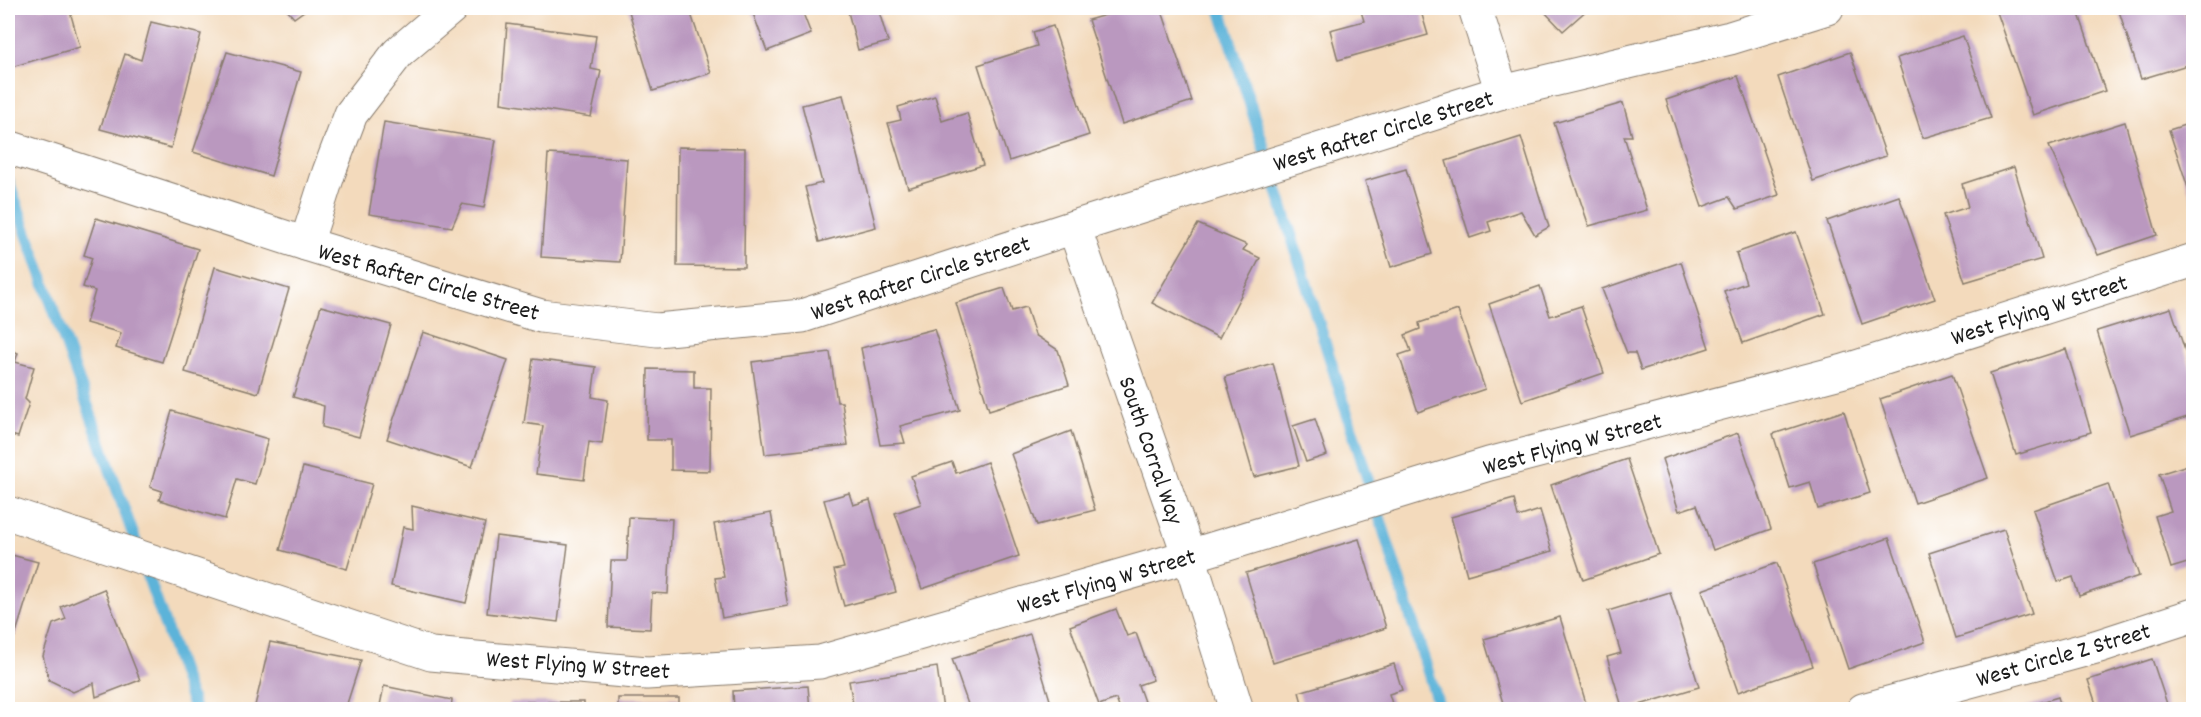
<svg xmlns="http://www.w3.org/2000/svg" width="2201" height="717" font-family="Dekko,sans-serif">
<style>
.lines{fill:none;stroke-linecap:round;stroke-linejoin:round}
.stream{stroke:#5cb3d9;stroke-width:12}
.building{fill:#ba98bf}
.street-casing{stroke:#887b6c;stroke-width:35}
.street{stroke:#fff;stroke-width:33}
.labels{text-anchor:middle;stroke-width:4.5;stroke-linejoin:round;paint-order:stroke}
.street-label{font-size:24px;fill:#1c1c1c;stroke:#fff}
</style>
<rect width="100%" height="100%" fill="#fff"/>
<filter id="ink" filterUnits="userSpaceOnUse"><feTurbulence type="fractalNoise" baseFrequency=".0167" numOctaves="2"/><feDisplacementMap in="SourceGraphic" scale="12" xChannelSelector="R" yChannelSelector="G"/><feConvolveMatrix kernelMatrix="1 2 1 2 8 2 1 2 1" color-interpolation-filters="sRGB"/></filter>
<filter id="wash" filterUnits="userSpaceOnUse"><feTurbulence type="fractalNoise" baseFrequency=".008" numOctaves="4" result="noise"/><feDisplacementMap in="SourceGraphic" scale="24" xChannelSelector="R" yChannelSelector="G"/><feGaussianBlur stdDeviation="1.35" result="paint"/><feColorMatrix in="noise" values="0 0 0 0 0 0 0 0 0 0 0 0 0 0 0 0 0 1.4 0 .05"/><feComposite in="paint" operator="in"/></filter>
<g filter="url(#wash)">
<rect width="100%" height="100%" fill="#f3dabc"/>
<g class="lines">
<g class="stream">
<path d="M1220,8L1440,710"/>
<path d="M8,180L195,710"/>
</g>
</g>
<g id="blocks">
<g class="building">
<path d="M8,8H69L80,47L8,68Z"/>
<path d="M285,8H308L294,18Z"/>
<path d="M628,8H689L711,73L653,91Z"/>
<path d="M751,8H801L811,34L767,51Z"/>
<path d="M847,8H878L888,42L858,50Z"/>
<path d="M1130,8H1161L1192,101L1122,124L1088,20Z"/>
<path d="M1360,8H1420L1428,35L1338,60L1330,30L1364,21Z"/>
<path d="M1541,8H1589L1563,31Z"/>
<path d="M2010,8H2077L2105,91L2033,115L1997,12Z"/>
<path d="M2118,8H2182L2194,43V63L2141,79Z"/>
<path d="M151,22L201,34L171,148L100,129L125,54L141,60Z"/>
<path d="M507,24L596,36L591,69L601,71L591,117L501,103Z"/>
<path d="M1053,26L1089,135L1009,161L978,65L1037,46L1033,32Z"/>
<path d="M1963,36L1991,118L1923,138L1897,58Z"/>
<path d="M227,52L301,72L271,176L193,152Z"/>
<path d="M1850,52L1886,156L1813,181L1778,77Z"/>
<path d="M1738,76L1779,195L1737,209L1729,197L1702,207L1666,100Z"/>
<path d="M843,95L876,227L819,242L805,187L822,183L802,105Z"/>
<path d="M935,96L942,121L967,113L983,165L908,188L888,123L901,120L898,107Z"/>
<path d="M1623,103L1632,136H1624L1647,210L1589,226L1554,123Z"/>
<path d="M384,122L496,140L484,208L462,204L452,227L369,214Z"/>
<path d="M2125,122L2157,235L2098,255L2049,146Z"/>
<path d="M2194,122V203H2193L2169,130Z"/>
<path d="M1521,137L1549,227L1535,235L1521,211L1488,222L1491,231L1470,238L1446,161Z"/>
<path d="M678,147L745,148L744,267L677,266Z"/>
<path d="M548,154L627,159L620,262L541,257Z"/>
<path d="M2014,167L2042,259L1965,282L1943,215L1968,207L1962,184Z"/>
<path d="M1406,169L1432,254L1391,267L1365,181Z"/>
<path d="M1899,196L1935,299L1862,324L1827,221Z"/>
<path d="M96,218L198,249L162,362L116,348L121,333L86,323L95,291L83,287L92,258L84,255Z"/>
<path d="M1198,224L1247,245L1243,250L1260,258L1219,338L1152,303Z"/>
<path d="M1796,232L1825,314L1743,343L1724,291L1746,283L1736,253Z"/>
<path d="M1681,262L1709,348L1641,370L1635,353H1627L1602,289Z"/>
<path d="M215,267L289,289L258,393L185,372Z"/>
<path d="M1540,286L1550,316L1581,306L1604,373L1522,401L1489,304Z"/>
<path d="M1004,288L1012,311L1026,307L1035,335L1058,350L1069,385L989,410L956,303Z"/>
<path d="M321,306L391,325L359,437L322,427L324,406L293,397Z"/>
<path d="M2171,308L2194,378V415L2130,435L2097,331Z"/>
<path d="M1458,310L1485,389L1418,412L1399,355L1411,351L1405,335L1420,329L1419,323Z"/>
<path d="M934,329L960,410L900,426L905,443L880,445L861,348Z"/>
<path d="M423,332L508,360L472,467L387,439Z"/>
<path d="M8,349L18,353L15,362L34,367L25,399L29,403L18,437L8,434Z"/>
<path d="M2066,349L2091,432L2016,455L1990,373Z"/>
<path d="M830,352L837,402H842L848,445L765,454L752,362Z"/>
<path d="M533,359L596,367L592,397L608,400L602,444L589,442L584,480L536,474L543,426L524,423Z"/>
<path d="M1273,363L1299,466L1254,477L1225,377Z"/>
<path d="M648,369L694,370V388H711L710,471L671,470V440H647Z"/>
<path d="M1952,374L1988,478L1915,503L1880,399Z"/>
<path d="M172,411L268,439L255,484L237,479L225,519L159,500L162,491L150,487Z"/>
<path d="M1844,411L1870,493L1818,509L1810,482L1790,488L1773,434Z"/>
<path d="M1315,419L1327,455L1306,462L1293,426Z"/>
<path d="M1071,431L1095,510L1037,525L1011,454Z"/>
<path d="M1738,433L1771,529L1713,550L1697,505L1679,511L1662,459Z"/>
<path d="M1627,459L1659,554L1583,580L1551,485Z"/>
<path d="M952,462L956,473L987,462L1019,556L922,589L895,513L921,504L911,476Z"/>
<path d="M2194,463V561L2171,568L2155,516L2171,511L2159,474Z"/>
<path d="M303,467L372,484L347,569L280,550Z"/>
<path d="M2108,484L2139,576L2079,596L2073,577L2058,582L2033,510Z"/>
<path d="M849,493L853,505L870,500L896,592L844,606L834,570L844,568L824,500Z"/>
<path d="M1514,499L1518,517L1540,510L1552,551L1467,575L1451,517Z"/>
<path d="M412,506L485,523L466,603L391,586L403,527L413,529Z"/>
<path d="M771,513L788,606L722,618L715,578L724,577L714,524Z"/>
<path d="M629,517L672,519L668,594L652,593L650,629L608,627L611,561H627Z"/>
<path d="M2004,529L2032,614L1956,638L1929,553Z"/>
<path d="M496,536L568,545L558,622L487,613Z"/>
<path d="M1889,538L1925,642L1848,669L1813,564Z"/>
<path d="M1359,539L1386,628L1273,663L1246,573Z"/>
<path d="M8,554L38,562L15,636L8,634Z"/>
<path d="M1777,563L1813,666L1738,692L1702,590Z"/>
<path d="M104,589L140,680L96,697L94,683L73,692L49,680L43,656L53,624L66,619L61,607Z"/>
<path d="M1670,592L1699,687L1623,710L1607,657L1621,653L1608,611Z"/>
<path d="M1116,609L1127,636L1136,633L1153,680L1138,685L1147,710H1120L1116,699L1099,705L1070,626Z"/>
<path d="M1560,617L1588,710H1505L1484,639Z"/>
<path d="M1030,634L1053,710H970L952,659Z"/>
<path d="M270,642L361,660L345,710H254Z"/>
<path d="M2152,659L2169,710H2098L2088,680Z"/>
<path d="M1394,664L1402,690L1389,694L1394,710H1322L1321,707L1304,710L1299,692Z"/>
<path d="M937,667L943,710H854L849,681Z"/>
<path d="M384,686L452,700L451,710H379Z"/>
<path d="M808,686L810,710H734L733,691Z"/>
<path d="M2058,697L2062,710H2019V709Z"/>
<rect x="618" y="698" width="61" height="12"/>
<path d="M510,702H584V710H509Z"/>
</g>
</g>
</g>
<g filter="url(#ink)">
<use href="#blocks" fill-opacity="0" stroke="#887b6c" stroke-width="1.5"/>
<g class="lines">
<defs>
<g id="street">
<path d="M1475,8L1502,92"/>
<path d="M8,147L306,244L541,316L657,330L802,316L1074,227L1502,92L1730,38L1827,8"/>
<path d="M1074,227L1189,556L1237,710"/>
<path d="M306,244L329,172L351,114L398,53L451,8"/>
<path d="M8,513L431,654L647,673L820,662L1189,556L1489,464L1844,371L2194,260"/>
<path d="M1863,710L2099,646L2194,615"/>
</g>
</defs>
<use href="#street" class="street-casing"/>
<use href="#street" class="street"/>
</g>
</g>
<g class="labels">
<g class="street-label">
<text transform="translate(1383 130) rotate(-17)" y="8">West Rafter Circle Street</text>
<text transform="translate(920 277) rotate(-18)" y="8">West Rafter Circle Street</text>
<text transform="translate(429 281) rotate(16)" y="8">West Rafter Circle Street</text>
<text transform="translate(2039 309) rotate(-18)" y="8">West Flying W Street</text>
<text transform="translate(1572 443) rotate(-15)" y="8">West Flying W Street</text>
<text transform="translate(1152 450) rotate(71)" y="8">South Corral Way</text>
<text transform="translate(1106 580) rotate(-16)" y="8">West Flying W Street</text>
<text transform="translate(2063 654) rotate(-16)" y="8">West Circle Z Street</text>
<text transform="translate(578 664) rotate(4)" y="8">West Flying W Street</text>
</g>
</g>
<rect width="2201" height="717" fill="none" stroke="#fff" stroke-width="30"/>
</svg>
